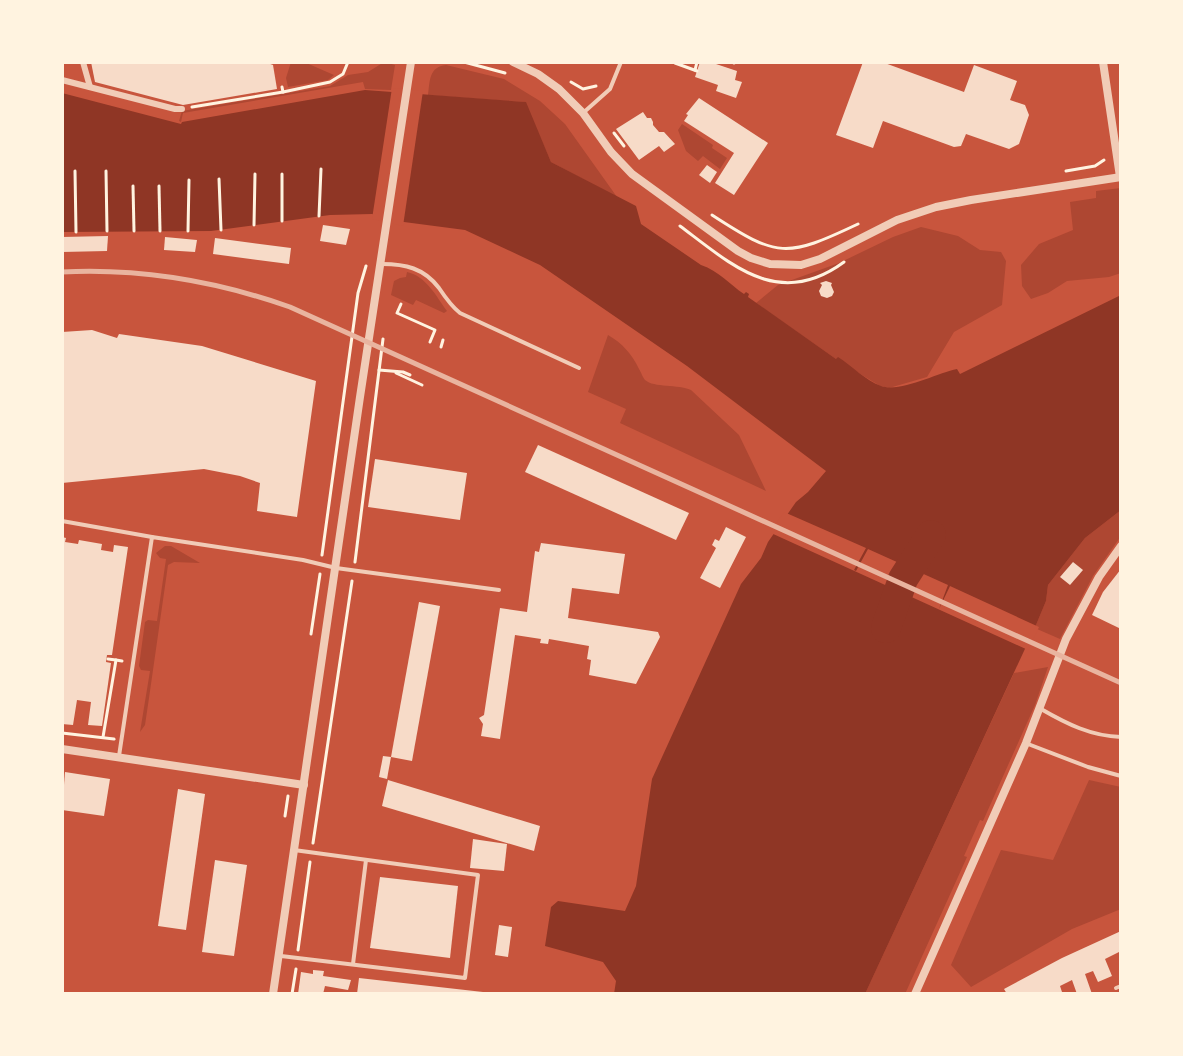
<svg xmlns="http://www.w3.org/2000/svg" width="1183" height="1056" font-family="'Open Sans',sans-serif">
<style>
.green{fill:#ae4732}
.water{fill:#8f3625}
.pier{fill:#c8553d}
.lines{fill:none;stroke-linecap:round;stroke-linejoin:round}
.river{stroke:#8f3625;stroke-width:30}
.building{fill:#f7dbc8}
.path{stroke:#fff3e0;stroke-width:3}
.service{stroke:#f1ccb7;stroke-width:4}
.pedestrian{stroke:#f1ccb7;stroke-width:6}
.minor{stroke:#f1ccb7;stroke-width:8}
.rail{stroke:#e9b49f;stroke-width:5}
</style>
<rect width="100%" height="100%" fill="#c8553d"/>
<g class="green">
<path d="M291,62H304L334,75L328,80L288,87L286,78Z"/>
<path d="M384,62L395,65L391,90L365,89L363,82L183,113L181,122L179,121L182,111L330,86L348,75L368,72Z"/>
<path d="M446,65L504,79L540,101L565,124L617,197L551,162L525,102L428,95C430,80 429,67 446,65Z"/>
<path d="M682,124L713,145L712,148L727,158L720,169L703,156L698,161L686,151L678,130Z"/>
<path d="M1121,188V273L1109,277L1067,281L1048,293L1031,299L1022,286L1021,265L1039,244L1073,230L1070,202L1096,198V191Z"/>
<path d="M921,227L958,236L980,250L1001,252L1006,261L1002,305L954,332L927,377L889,388L880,386L836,359L756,303L778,285L839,263L893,237Z"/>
<path d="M407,272C426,276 436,296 447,311L444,313L416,300L413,305L391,295L394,281L400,278L406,277Z"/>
<path d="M608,335C622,343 632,354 639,369C641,372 643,378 645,380C654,388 678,384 691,390L739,435L766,491L620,423L626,409L588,392Z"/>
<path d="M1121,510V536L1093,576L1060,639L1037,629L1036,625L1046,601L1048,585L1085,538Z"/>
<path d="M165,546H171L200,563L174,562L168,565L149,698L145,725L140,732L150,671L141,670L139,666L145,622L148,620L157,621L166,559L160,558L156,553Z"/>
<path d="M1048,667L1035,705L983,821L980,820L964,856L967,857L905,994H865L1014,673Z"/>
<path d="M1089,780L1121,787V909L1072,929L971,987L951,965L1001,850L1053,860Z"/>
</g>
<path class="water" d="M365,90L526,102L551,162L636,206L641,224L701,265C719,271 729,284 744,294L746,292L749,294L748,297L836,359L838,357C852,366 865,380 881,386C900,393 937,373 957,369L960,374L1121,295V510L1085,538L1048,585L1046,601L1036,625L865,994H614L616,981L603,962L545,946L551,907L558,901L625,911L636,886L652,779L741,584L761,558L768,542L796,502L808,492L826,471L687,366L540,265L465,230L404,222L372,214L330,215L211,231L62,232V93L181,124L182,122Z"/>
<g class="pier">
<path d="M392,88L423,91L403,226L372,219Z"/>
<path d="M784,512L866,548L854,570L856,571L868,549L948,585L939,609L950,586L1039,627L1028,650L771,533V531Z"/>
</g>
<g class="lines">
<path class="river" d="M886,628L903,579L931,535"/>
</g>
<g class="building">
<path d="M91,62H265L273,65L277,89L183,105L95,82Z"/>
<path d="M700,62H710L737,71L735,80L742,82L736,98L716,91L718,85L695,77Z"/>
<path d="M863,62H882L964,92L974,65L1017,81L1010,100L1025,105L1029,115L1019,144L1009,149L966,134L961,146L954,147L883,121L873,148L836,135Z"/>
<path d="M699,98L768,143L734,195L715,183L734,153L684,121L688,115L686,114Z"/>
<path d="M643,112L647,118H651L653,122V125L659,132H664L675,144L664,152L659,146L639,160L616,129Z"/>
<path d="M707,165L717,172L710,183L699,175Z"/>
<path d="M323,225L350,229L346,245L320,241Z"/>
<path d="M108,236L107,251L62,252V237Z"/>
<path d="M165,237L197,240L195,252L164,250Z"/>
<path d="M215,238L291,248L289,264L213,254Z"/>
<path d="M826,281L832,283L831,285L834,292L832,296L827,298L821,296L819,291L822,285L820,283Z"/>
<path d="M92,330L117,338L119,334L202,346L316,381L297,517L257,511L260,483L240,476L204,469L62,483V332Z"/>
<path d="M538,445L689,513L676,540L525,472Z"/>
<path d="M375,459L467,473L460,520L368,507Z"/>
<path d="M726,527L746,537L720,588L700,578L716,548L712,545L715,539L719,541Z"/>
<path d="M62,537L66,538L65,542L78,544L79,540L102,544L101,550L113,552L114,545L128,547L112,655H107L106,662L111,663L102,726L88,725L91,702L77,700L73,725L62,724Z"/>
<path d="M541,543L625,554L619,594L572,588L568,618L658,632L660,637L636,684L589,675L591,660L587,659L589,646L549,639L548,644L540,643L541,639L515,635L500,739L481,736L483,724L479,718L484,715L500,608L527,612L535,551L539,552Z"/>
<path d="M1073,562L1083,570L1070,585L1060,577Z"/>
<path d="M1121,569V629L1092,615L1103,592Z"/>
<path d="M419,602L440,606L412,761L391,757Z"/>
<path d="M383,756L391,757L387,779L379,777Z"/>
<path d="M65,772L110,779L104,816L62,810Z"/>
<path d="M388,780L540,826L534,851L382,806Z"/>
<path d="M178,789L205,794L186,930L158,926Z"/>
<path d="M473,839L507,844L504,871L470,868Z"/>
<path d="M215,860L247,865L234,956L202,952Z"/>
<path d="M380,877L458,886L450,958L370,948Z"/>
<path d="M499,925L512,927L508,957L495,955Z"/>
<path d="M1121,931V951L1105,959L1112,976L1098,982L1093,971L1085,974L1092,994H1077L1072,980L1060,986L1062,992L1058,994H1007L1004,989L1062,958Z"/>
<path d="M313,970L324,971L323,976L351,980L348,990L325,986L323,994H298L301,972L313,974Z"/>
<path d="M359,978L483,992V994H357Z"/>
</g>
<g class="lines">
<g class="path">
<path d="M464,62L505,73"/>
<path d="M675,63L697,71"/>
<path d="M734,63V62"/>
<path d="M695,70L697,62"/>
<path d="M571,82L583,89L596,86"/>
<path d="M282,87L283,92L330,82L343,74L348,62"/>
<path d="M192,107L283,92"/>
<path d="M614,133L624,146"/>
<path d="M75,171L76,232"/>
<path d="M106,171L107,231"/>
<path d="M1066,171L1095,166L1104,160"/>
<path d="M282,174V221"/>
<path d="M219,179L221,230"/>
<path d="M133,186L134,231"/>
<path d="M159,186L160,231"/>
<path d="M712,215C778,258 786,258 858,224"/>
<path d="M319,216L321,169"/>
<path d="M254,225L255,174"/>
<path d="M680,226C732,265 779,310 844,262"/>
<path d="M188,231L189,180"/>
<path d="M401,304L397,313L435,330L430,342"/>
<path d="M441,347L443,340"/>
<path d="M379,370L403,372L410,375"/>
<path d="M396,373L422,385"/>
<path d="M322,555L358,293L366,266"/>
<path d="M355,562L383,339"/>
<path d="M311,634L320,574"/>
<path d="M108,659L116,660"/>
<path d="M62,733L114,739"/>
<path d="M103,737L116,660L122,661"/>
<path d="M285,816L288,796"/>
<path d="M313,843L352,581"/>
<path d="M298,950L310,862"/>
<path d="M292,994L296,969"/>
</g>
<g class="service">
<path d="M583,113L610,89L621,62"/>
<path d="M382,264C405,264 424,268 439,288C445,297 451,306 460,313L579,368"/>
<path d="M62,521L152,537"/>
<path d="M1041,709C1067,724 1091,736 1121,737"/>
<path d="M1028,744L1088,767L1121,776"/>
<path d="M119,756L152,537L303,560L336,568L499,590"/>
<path d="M281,956L465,978L478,875L294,850"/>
<path d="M353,964L366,860"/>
<path d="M1116,988L1121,986"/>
</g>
<g class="pedestrian">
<path d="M83,62L90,87"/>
<path d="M62,80L175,109H182"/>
</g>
<g class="minor">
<path d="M513,62L538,74L559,89L583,113L611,152L632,174L738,251L751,258L770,264L801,265L820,259L897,220L936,207L971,200L1121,177"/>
<path d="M1103,62L1120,177"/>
<path d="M62,749L304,785"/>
<path d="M273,994L360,397L411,62"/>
<path d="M915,994L1026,743L1066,639L1099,577L1121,546"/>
</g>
<path class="rail" d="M62,272C141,268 216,281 290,307L1121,683"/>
</g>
<rect width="1183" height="1056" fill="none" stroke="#fff3e0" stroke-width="128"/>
</svg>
